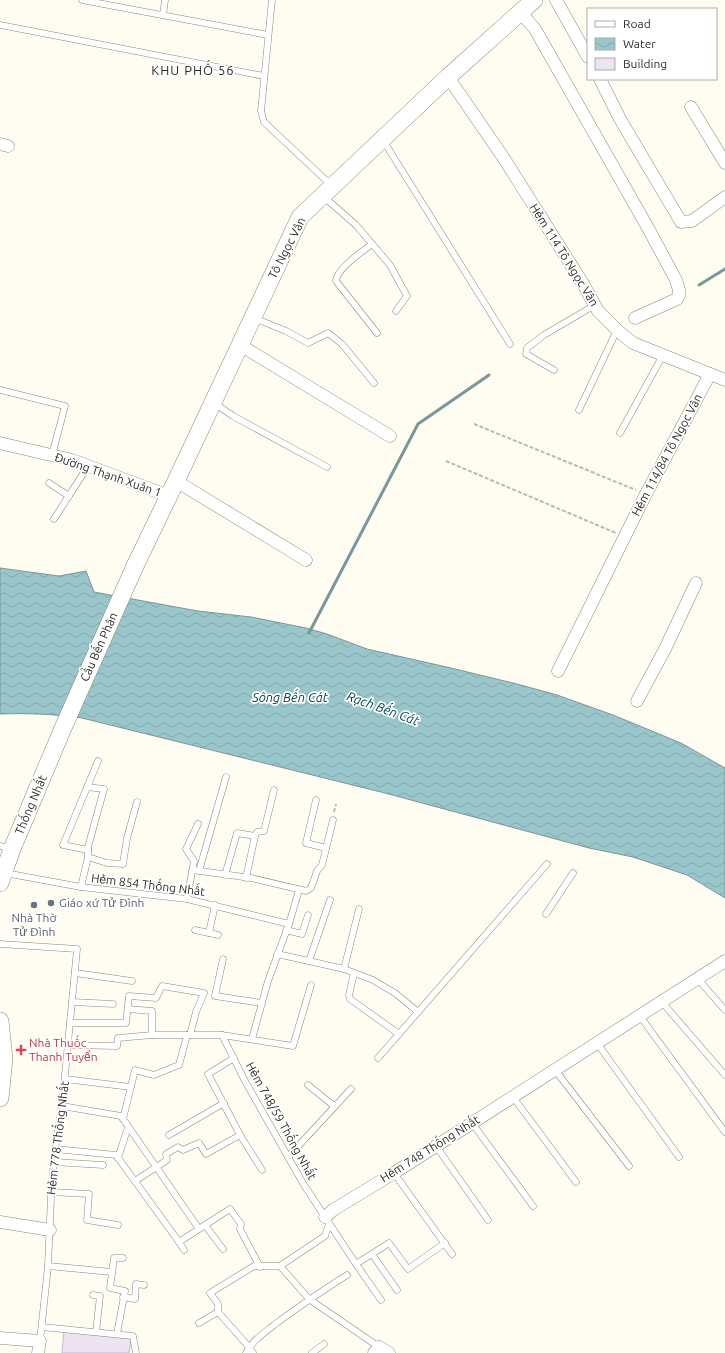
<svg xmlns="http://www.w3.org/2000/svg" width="725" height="1353" font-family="Ubuntu,sans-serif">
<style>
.water{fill:url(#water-waves);stroke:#79989a}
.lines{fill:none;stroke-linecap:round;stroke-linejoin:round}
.stream{stroke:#79989a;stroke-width:3}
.building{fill:#ece4f0;stroke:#c2bac6}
.lane-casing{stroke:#8a877b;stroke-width:7}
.street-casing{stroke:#8a877b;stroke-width:13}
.secondary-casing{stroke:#8a877b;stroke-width:18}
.path{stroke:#bcb9b0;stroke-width:2;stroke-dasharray:4 2;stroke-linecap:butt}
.lane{stroke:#fff;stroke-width:6}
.street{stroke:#fff;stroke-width:12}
.secondary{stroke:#fff;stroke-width:17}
.worship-dot{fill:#6b7280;stroke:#fff;stroke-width:1.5}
.health-dot{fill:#e0444e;stroke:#fff;stroke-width:1.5}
.labels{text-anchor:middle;stroke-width:3.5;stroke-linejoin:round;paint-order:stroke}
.street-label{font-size:12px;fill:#2f2d28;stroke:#fff}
.worship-label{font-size:12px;fill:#5b616d;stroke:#fff;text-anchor:start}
.health-label{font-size:12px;fill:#be3a42;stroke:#fff;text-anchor:start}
.neighbourhood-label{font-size:13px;letter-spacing:1px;fill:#2f2d28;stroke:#fff}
.water-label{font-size:13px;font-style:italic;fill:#00464c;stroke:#fff}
</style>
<defs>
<pattern id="water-waves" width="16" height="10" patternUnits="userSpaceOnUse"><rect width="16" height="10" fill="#99c6cb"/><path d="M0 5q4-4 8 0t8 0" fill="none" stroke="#84aaae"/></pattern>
</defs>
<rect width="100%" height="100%" fill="#fffcf1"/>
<path class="water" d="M0,568L59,576L86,571L94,592L198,611L251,617L306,628L327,634L367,649L451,668L517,684L557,695L613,715L681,743L725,768V898L687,875L633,857L589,848L385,793L82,718C54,714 28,713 0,714Z"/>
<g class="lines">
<g class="stream">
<path d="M699,285L725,269"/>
<path d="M309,633L418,424L489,375"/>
</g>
</g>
<path class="building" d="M64,1331L131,1339L129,1353H62Z"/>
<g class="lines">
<defs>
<g id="lane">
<path d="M82,0L268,35"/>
<path d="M272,0L261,111L264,122L331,185"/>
<path d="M163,15L165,0"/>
<path d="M0,25L264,76"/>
<path d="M383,140L510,344"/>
<path d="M324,197L356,225L390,265L407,296L396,311"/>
<path d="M372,244C362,252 337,268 336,281L377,333"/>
<path d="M254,318L286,331L308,343L328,333L342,344L374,383"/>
<path d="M554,370L526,354L527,348L544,335L595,305"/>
<path d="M0,390L65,406L52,455"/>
<path d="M214,403L233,416L327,467"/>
<path d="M579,410L617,330"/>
<path d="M620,433L663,355"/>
<path d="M49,483L69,496"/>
<path d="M54,519L88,466"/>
<path d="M316,800L306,843L326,848"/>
<path d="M0,846L11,849"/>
<path d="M88,850L63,845L98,761"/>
<path d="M88,857L107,863L123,864L127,838L137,802"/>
<path d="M193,870L251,878L306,891L311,888L317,871L322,865L333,820"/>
<path d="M199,871L226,777"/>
<path d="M5,873L81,887L187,899L289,924"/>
<path d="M225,875L237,833L255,836"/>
<path d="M246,878L255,836L257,832L264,831L274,790"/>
<path d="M81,887L88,857V847L104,789L87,787"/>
<path d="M187,899L194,861L186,849L198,824"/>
<path d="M546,914L573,873"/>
<path d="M195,930L218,935"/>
<path d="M286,930L302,934L308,915"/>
<path d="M209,933L215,905"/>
<path d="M0,944L77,949L62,1106L55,1149L51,1197L48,1266L40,1341"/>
<path d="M277,954L309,961L344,969L359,909"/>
<path d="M223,959L215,996L262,1003"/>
<path d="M309,961L330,900"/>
<path d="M344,969L373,980L395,993L418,1012"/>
<path d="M75,973L132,981"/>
<path d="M354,973L349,995L350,999L399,1034"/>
<path d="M697,978L725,1010"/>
<path d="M661,1001L725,1075"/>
<path d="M72,1002L113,1004"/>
<path d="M128,1009L152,1011V1035"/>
<path d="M639,1015L725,1132"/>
<path d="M70,1023H126L129,996L156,998L162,986L204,993L196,1012L190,1035"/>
<path d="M222,1035L245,1081L304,1185L356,1264L389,1243L408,1269L445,1243"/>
<path d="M252,1039L268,981L289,924L299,890"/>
<path d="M597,1043L679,1157"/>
<path d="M68,1045L117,1046L118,1038L152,1035H222L293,1046L311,985"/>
<path d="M378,1058L547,864"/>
<path d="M555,1070L629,1166"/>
<path d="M65,1079L131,1087"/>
<path d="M308,1085L334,1106"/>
<path d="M513,1097L576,1182"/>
<path d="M62,1106L121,1116L199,1229L205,1225L223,1249"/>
<path d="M123,1119L135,1070L154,1075L179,1065L187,1035"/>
<path d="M472,1123L533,1206"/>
<path d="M169,1135L224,1103"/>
<path d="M240,1135L262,1170"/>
<path d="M436,1146L488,1220"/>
<path d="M55,1149L116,1155L179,1242L199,1229"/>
<path d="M288,1157L351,1089"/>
<path d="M118,1158L128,1127"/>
<path d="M54,1162L103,1165"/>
<path d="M394,1173L452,1254"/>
<path d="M135,1181L167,1160L166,1154L178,1147L183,1150L199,1143L206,1154L240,1135L208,1074L234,1058"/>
<path d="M51,1192L89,1194L87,1220L118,1225"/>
<path d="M205,1225L230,1209L241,1224L240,1229L260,1267"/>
<path d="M179,1242L184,1250"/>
<path d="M372,1254L397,1290"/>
<path d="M356,1264L381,1300"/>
<path d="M48,1266L112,1272"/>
<path d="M280,1266L309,1299L379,1347"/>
<path d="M280,1266L325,1236L329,1224"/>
<path d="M93,1295L100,1296L96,1332"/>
<path d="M123,1297L135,1299L136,1284L144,1285"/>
<path d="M199,1323L218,1312"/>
<path d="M42,1327L133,1336L136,1353"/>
<path d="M117,1334L125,1291L110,1288L114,1258H123"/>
<path d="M246,1353C252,1341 264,1333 274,1325C298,1307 322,1291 347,1275"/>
<path d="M253,1353L249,1347L218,1312V1304L210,1293L254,1266H280"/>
<path d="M312,1353L324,1344"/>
</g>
<g id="street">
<path d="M556,0L588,57"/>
<path d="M520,12L535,29L648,228L676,280L679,290V295L677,299L635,318"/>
<path d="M448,77L503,157L582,282L598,311L617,330L633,343L725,380"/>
<path d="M600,79L620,119L681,222L692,221L725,197"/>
<path d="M691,107L725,163"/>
<path d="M0,144L8,146"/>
<path d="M240,345L390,436"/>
<path d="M0,443L72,460L169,496"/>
<path d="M176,481L306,560"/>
<path d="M558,671L646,494L710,374"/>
<path d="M637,701L665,649L696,583"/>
<path d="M325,1217L333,1210L394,1173L725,961"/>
<path d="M0,1222L50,1230"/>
<path d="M0,1338L40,1341L38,1353"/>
<path d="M374,1353L379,1347L389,1353"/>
</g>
<g id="secondary">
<path d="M0,883L12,849L63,728L135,566L176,481L300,217L448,77L534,0"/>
<path d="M0,1021L4,1059L0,1098"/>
</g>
</defs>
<use href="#lane" class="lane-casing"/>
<use href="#street" class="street-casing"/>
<use href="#secondary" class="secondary-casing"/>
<g class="path">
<path d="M474,424L636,490"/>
<path d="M446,461L616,533"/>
<path d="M334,812L336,804"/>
</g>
<use href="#lane" class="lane"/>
<use href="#street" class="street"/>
<use href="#secondary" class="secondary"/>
</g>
<g class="worship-dot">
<circle cx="51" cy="903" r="4"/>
<circle cx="34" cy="905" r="4"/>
</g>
<path class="health-dot" d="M19 1044h4v4h4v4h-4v4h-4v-4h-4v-4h4z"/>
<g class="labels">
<g class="street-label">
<text transform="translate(287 248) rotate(-63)" y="4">Tô Ngọc Vân</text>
<text transform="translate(564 255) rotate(58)" y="4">Hẻm 114 Tô Ngọc Vân</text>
<text transform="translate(667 455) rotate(-62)" y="4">Hẻm 114/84 Tô Ngọc Vân</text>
<text transform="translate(108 475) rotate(19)" y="4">Đường Thạnh Xuân 1</text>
<text transform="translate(99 647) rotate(-66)" y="4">Cầu Bến Phân</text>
<text transform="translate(31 805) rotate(-67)" y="4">Thống Nhất</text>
<text transform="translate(148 885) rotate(7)" y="4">Hẻm 854 Thống Nhất</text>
<text transform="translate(281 1121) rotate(61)" y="4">Hẻm 748/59 Thống Nhất</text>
<text transform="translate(58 1138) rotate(-83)" y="4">Hẻm 778 Thống Nhất</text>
<text transform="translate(430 1149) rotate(-32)" y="4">Hẻm 748 Thống Nhất</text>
</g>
<g class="worship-label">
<text x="59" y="907">Giáo xứ Tử Đình</text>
<text x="34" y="922" text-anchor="middle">Nhà Thờ<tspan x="34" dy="14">Tử Đình</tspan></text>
</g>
<g class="health-label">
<text x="29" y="1047">Nhà Thuốc<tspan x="29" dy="14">Thanh Tuyển</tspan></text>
</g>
<g class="neighbourhood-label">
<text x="193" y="75">KHU PHỐ 56</text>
</g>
<g class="water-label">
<text x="290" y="702">Sông Bến Cát</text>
<text transform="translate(383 708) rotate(20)" y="5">Rạch Bến Cát</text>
</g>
</g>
<rect x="587" y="8" width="130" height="72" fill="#ffffff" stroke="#acaba9"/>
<rect x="595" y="21" width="20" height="6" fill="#ffffff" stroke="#acaba9"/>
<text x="623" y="28" font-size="12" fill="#2f2d28">Road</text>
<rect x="595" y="38" width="20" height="12" fill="url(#water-waves)" stroke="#acaba9"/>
<text x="623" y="48" font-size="12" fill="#2f2d28">Water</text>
<rect x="595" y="58" width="20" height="12" fill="#ece4f0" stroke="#acaba9"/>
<text x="623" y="68" font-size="12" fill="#2f2d28">Building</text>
</svg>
